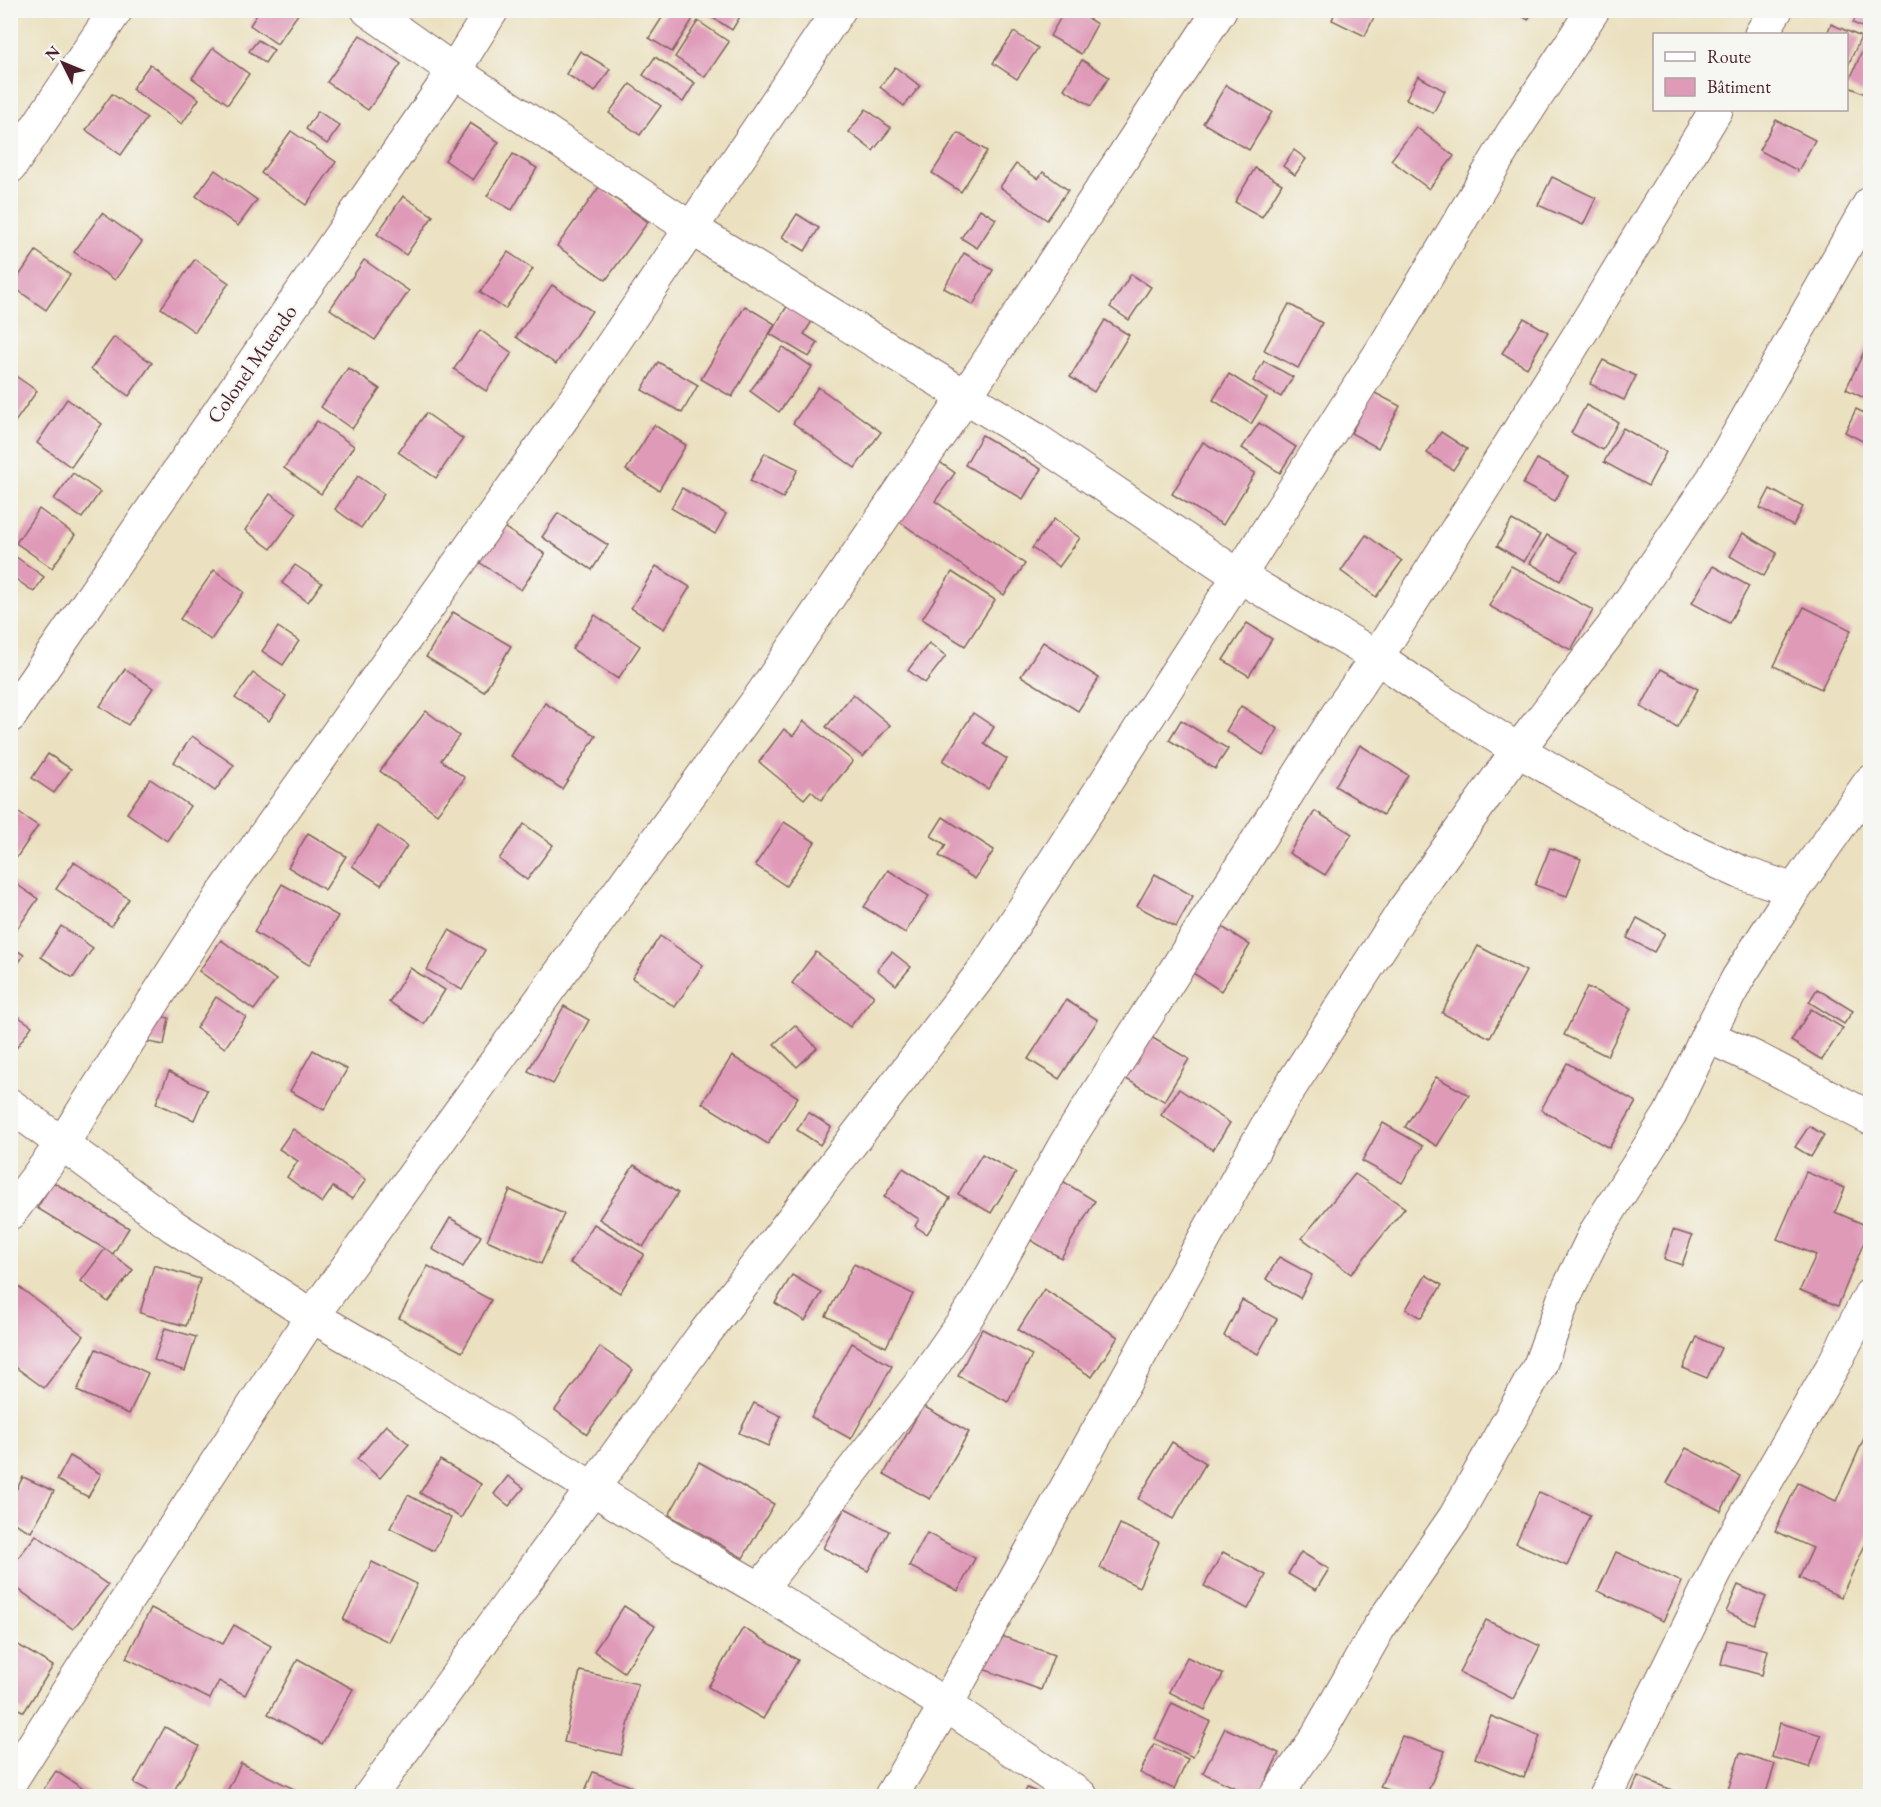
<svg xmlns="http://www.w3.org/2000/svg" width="1881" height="1807" font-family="'EB Garamond',serif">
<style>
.building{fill:#df9ab8}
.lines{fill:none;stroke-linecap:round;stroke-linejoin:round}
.minor-casing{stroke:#82635f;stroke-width:35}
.minor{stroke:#fff;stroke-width:33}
.labels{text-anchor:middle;stroke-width:4.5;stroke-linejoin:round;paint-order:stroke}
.street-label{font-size:21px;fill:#4a1f2b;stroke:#f6f6f2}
</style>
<rect width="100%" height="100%" fill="#f6f6f2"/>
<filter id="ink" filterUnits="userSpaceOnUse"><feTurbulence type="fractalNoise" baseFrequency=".0167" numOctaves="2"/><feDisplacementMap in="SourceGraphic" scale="12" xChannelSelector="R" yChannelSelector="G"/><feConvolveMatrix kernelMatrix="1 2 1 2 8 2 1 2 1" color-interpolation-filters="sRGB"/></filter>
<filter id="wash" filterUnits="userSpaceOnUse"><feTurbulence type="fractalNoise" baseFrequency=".008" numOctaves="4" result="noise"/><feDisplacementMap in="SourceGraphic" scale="24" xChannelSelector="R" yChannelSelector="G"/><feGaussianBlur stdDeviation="1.35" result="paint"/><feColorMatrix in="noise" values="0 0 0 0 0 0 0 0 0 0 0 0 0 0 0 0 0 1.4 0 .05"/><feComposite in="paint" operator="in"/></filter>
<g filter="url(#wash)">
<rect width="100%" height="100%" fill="#ebe1c0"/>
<g id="blocks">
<g class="building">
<path d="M260,10H301L277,44L250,25Z"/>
<path d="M667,10H681L693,19L672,52L649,38Z"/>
<path d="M709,10H744L732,30L707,14Z"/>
<path d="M1065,10H1074L1097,24L1081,54L1050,36Z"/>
<path d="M1336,10H1367L1375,15L1365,36L1332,20Z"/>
<path d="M1512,10H1533L1528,20Z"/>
<path d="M1859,10H1870V31L1853,23Z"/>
<path d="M698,21L729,42L705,77L675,57Z"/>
<path d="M1831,24L1861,37L1846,70V34H1827Z"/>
<path d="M1014,32L1038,48L1017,79L993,63Z"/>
<path d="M360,35L401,64L368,110L327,82Z"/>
<path d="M258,40L274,50L265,63L249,51Z"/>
<path d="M1867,40L1870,42V96L1847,86Z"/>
<path d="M213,48L249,74L228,104L192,78Z"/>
<path d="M580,51L610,69L595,92L566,74Z"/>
<path d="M655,57L695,83L683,102L643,75Z"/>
<path d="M1082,60L1109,77L1091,106L1064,89Z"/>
<path d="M150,64L199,99L182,124L132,89Z"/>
<path d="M895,67L920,86L904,106L880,87Z"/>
<path d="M1418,76L1445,91L1433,113L1406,99Z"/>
<path d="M630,84L661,106L640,135L609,113Z"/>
<path d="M1226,85L1272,112L1249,150L1203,123Z"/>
<path d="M112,94L147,118L121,155L86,130Z"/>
<path d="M866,109L891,128L873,151L849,132Z"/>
<path d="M318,111L340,126L327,144L306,129Z"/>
<path d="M1776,120L1815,140L1798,171L1759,150Z"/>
<path d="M470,123L499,142L473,180L445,160Z"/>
<path d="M1416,127L1454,156L1429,189L1391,160Z"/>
<path d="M291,131L336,162L306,205L261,173Z"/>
<path d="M958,133L987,151L961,192L932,173Z"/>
<path d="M1294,150L1306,159L1295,175L1283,166Z"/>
<path d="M513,154L537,168L512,210L487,196Z"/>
<path d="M1016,164L1038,179L1043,172L1068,190L1047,220L1000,187Z"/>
<path d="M1255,168L1282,184L1262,217L1235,202Z"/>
<path d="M215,170L257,200L238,226L196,196Z"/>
<path d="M1552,177L1596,198L1583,225L1538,205Z"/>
<path d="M599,187L648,222L606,280L557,246Z"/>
<path d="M403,196L433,216L406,255L377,234Z"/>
<path d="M980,209L996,219L977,248L961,238Z"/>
<path d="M102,213L142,242L115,280L74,252Z"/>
<path d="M797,214L819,228L805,251L782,237Z"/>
<path d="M36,251L70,275L46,310L12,286Z"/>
<path d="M508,252L533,269L505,309L480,292Z"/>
<path d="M964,253L993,270L973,305L944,288Z"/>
<path d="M195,259L229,283L195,332L161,308Z"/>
<path d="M364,260L409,291L375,340L330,309Z"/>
<path d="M1131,274L1151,287L1129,320L1110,307Z"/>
<path d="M552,285L592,311L556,364L516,337Z"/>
<path d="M789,303L814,318L804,334L818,343L809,357L770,334Z"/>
<path d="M1289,304L1322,323L1298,368L1264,350Z"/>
<path d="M745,306L775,324L732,397L701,379Z"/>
<path d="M1524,318L1548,332L1527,368L1502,353Z"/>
<path d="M1105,320L1129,335L1094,392L1070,377Z"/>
<path d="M480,330L512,353L486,391L454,369Z"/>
<path d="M114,337L152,363L129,396L91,369Z"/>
<path d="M1870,339V401L1846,389Z"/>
<path d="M783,347L812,367L779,412L750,391Z"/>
<path d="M1603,360L1636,376L1624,400L1590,384Z"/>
<path d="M1264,361L1293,377L1281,397L1253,381Z"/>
<path d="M658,362L698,385L682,413L642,390Z"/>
<path d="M348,368L380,389L352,429L321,407Z"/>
<path d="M10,372L37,391L10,429Z"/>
<path d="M1229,374L1267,398L1251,424L1213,400Z"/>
<path d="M818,387L881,432L855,468L793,423Z"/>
<path d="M1373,392L1400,406L1378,448L1351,433Z"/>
<path d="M67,399L102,424L71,467L37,443Z"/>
<path d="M1586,405L1618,422L1603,450L1571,433Z"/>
<path d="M1856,409L1870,416V445L1845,432Z"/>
<path d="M426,413L463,439L436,478L398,452Z"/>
<path d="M317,421L354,446L321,494L284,468Z"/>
<path d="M1259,423L1296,447L1280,473L1242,448Z"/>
<path d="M654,425L686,445L659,490L626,470Z"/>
<path d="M1623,428L1666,452L1648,486L1604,462Z"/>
<path d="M1441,432L1467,449L1453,470L1427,453Z"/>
<path d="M982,435L1041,469L1023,499L965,465Z"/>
<path d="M1203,442L1255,473L1223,525L1172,494Z"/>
<path d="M765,453L798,469L783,498L750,481Z"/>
<path d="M934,458L955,473L935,501L1025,564L1004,595L893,517Z"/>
<path d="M1537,459L1568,476L1555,501L1523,484Z"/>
<path d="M73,473L100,492L82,518L54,499Z"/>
<path d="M358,476L384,494L361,528L335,509Z"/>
<path d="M682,488L726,514L715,534L671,508Z"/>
<path d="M1770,489L1803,507L1793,526L1760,508Z"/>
<path d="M270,494L297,513L271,549L245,530Z"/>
<path d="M39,509L75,535L52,568L16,543Z"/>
<path d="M558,513L608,545L592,570L542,537Z"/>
<path d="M1054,519L1080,538L1059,567L1032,548Z"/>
<path d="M1512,520L1540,535L1524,562L1497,546Z"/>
<path d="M496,522L545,554L521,590L473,558Z"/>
<path d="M1743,533L1777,553L1764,576L1730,556Z"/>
<path d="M1366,535L1402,561L1376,597L1341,571Z"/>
<path d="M1547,535L1577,552L1560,581L1530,563Z"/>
<path d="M12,554L44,577L34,592L10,575Z"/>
<path d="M295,565L322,583L308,602L282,583Z"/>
<path d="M656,566L690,587L664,629L631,608Z"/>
<path d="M1511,566L1593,610L1571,650L1489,606Z"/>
<path d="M1713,566L1749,586L1729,623L1692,603Z"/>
<path d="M214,570L244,592L211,640L180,619Z"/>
<path d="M952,572L995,600L965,646L922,619Z"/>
<path d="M1804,607L1851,630L1821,689L1774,666Z"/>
<path d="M453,612L511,646L484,692L426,657Z"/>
<path d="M595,615L640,646L618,679L572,649Z"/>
<path d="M1247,623L1272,639L1249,676L1223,660Z"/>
<path d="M278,627L299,641L283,665L262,651Z"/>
<path d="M1043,642L1099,678L1078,711L1021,676Z"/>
<path d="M929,643L946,656L925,683L908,670Z"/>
<path d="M125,669L153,688L128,725L100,706Z"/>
<path d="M1661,669L1698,689L1677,727L1641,707Z"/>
<path d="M253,673L286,696L269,721L235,698Z"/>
<path d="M853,694L890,725L863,757L826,727Z"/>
<path d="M545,703L596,736L562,789L511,756Z"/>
<path d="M1241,706L1278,729L1263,755L1226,731Z"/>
<path d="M426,711L459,736L441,760L465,778L437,814L380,771Z"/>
<path d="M973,713L994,727L984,744L1007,759L988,789L943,761Z"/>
<path d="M1181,720L1228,749L1215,769L1169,740Z"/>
<path d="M804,721L853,761L821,800L811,791L804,799L759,762L784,729L793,736Z"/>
<path d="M192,736L234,765L215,791L174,762Z"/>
<path d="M1360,745L1408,775L1383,815L1335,786Z"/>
<path d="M48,754L71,769L54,793L32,778Z"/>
<path d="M150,779L190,806L167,841L127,813Z"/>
<path d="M10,807L38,826L17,857L10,853Z"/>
<path d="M1315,811L1352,834L1325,875L1289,853Z"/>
<path d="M943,817L994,850L975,879L939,856L946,845L931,836Z"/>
<path d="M784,822L815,842L786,886L755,865Z"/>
<path d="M524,824L553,845L527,880L499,859Z"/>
<path d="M378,826L407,846L381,885L352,866Z"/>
<path d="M308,833L346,856L325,890L288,867Z"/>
<path d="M1550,848L1581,859L1567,896L1535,885Z"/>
<path d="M74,862L129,899L111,926L56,889Z"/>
<path d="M888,870L929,896L905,933L864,907Z"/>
<path d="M1155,874L1193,896L1176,927L1137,906Z"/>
<path d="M10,880L38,899L10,939Z"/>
<path d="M282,884L338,916L309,965L254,932Z"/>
<path d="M1637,918L1665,933L1654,952L1627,938Z"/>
<path d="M1216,923L1250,945L1221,991L1187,969Z"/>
<path d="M61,926L93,948L73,978L41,957Z"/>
<path d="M449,930L485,950L462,990L427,970Z"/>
<path d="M660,936L703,965L675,1007L632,978Z"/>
<path d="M221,940L276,980L254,1010L199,971Z"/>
<path d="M10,946L24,955L10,975Z"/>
<path d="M1478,946L1526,971L1490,1038L1442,1013Z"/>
<path d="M816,952L874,996L850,1027L792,983Z"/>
<path d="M892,952L911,967L896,985L877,970Z"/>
<path d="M410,968L445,990L424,1024L389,1002Z"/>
<path d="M1587,987L1631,1008L1607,1056L1564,1035Z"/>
<path d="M1817,989L1853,1011L1844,1024L1809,1002Z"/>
<path d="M216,997L246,1017L225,1048L196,1028Z"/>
<path d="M1066,1000L1098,1020L1059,1079L1028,1059Z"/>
<path d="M564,1006L589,1020L553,1084L528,1071Z"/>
<path d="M1811,1009L1843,1028L1822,1060L1791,1041Z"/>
<path d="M10,1011L32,1026L10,1057Z"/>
<path d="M149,1014L169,1018L164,1045L144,1041Z"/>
<path d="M795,1025L817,1048L797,1067L774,1044Z"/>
<path d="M1151,1037L1189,1059L1164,1101L1126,1079Z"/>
<path d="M313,1050L347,1069L324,1110L290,1091Z"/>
<path d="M732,1056L798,1097L768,1144L702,1103Z"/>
<path d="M1567,1063L1636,1102L1609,1148L1541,1110Z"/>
<path d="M169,1072L207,1090L194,1120L156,1103Z"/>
<path d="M1436,1077L1469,1095L1437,1146L1405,1127Z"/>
<path d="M1179,1089L1230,1123L1213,1150L1161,1115Z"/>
<path d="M808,1112L831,1127L820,1145L797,1130Z"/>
<path d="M1383,1123L1423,1146L1402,1183L1362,1161Z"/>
<path d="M1809,1126L1824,1135L1811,1157L1795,1147Z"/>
<path d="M293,1129L366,1180L352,1199L333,1187L322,1203L287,1177L298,1161L279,1149Z"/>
<path d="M982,1154L1016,1173L991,1213L958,1194Z"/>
<path d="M634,1165L678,1193L643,1247L599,1219Z"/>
<path d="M903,1168L950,1198L927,1234L915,1226L919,1219L884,1197Z"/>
<path d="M1806,1172L1845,1188L1835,1212L1870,1227L1838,1306L1800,1290L1816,1255L1777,1239Z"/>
<path d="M1355,1174L1405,1208L1351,1274L1302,1238Z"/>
<path d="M1056,1177L1095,1201L1061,1258L1022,1235Z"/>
<path d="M53,1182L129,1228L113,1254L105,1249L133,1270L108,1302L81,1281L105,1249L37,1208Z"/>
<path d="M510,1190L564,1214L541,1264L487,1240Z"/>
<path d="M450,1218L481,1236L463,1267L432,1249Z"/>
<path d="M594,1224L644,1254L620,1293L570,1263Z"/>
<path d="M1673,1230L1692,1236L1682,1265L1664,1259Z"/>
<path d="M1279,1257L1312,1275L1300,1298L1266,1279Z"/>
<path d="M854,1264L913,1294L886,1347L826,1316Z"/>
<path d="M154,1265L200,1279L186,1326L140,1313Z"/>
<path d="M428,1266L491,1300L462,1352L399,1318Z"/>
<path d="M792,1275L822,1293L805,1321L775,1303Z"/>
<path d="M1426,1275L1442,1285L1421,1318L1406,1309Z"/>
<path d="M10,1280L84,1336L44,1388L10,1363Z"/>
<path d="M1044,1289L1118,1337L1092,1377L1018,1330Z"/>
<path d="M1242,1300L1277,1319L1258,1354L1224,1336Z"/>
<path d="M165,1328L196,1337L185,1371L154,1360Z"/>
<path d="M982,1329L1032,1355L1008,1402L958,1376Z"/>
<path d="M1697,1337L1721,1348L1707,1378L1683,1368Z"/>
<path d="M852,1343L892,1366L851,1439L811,1417Z"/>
<path d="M600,1347L633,1370L587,1434L555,1410Z"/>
<path d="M96,1349L148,1373L129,1414L77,1391Z"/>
<path d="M754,1403L781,1416L768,1446L739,1433Z"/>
<path d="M923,1406L969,1432L930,1499L884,1474Z"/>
<path d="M386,1425L409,1444L380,1478L357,1459Z"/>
<path d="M1870,1425V1534L1841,1597L1799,1578L1813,1548L1775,1531L1798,1483L1836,1501Z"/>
<path d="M1172,1442L1206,1463L1173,1519L1138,1499Z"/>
<path d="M1686,1448L1740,1476L1721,1511L1667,1483Z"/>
<path d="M70,1456L101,1474L88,1497L57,1480Z"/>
<path d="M440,1460L481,1484L461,1518L420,1493Z"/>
<path d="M699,1462L774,1504L743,1558L669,1515Z"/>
<path d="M508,1476L524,1488L509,1506L494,1494Z"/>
<path d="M23,1477L54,1491L31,1532L10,1521V1502Z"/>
<path d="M1539,1492L1590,1515L1567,1566L1516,1543Z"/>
<path d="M408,1495L451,1518L434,1551L390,1528Z"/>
<path d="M845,1508L889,1531L868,1571L823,1548Z"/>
<path d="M1120,1524L1159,1542L1139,1587L1100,1568Z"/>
<path d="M927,1533L975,1558L958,1591L909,1566Z"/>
<path d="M36,1535L108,1585L73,1629L10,1583V1568Z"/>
<path d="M1223,1552L1266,1575L1248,1609L1204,1586Z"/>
<path d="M1301,1552L1329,1569L1316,1590L1288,1574Z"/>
<path d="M1616,1552L1682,1582L1663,1621L1598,1591Z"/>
<path d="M372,1562L417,1584L389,1642L343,1620Z"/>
<path d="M1738,1585L1766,1597L1754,1624L1726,1612Z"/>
<path d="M624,1606L655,1626L624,1672L594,1651Z"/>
<path d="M151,1608L223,1644L234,1625L271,1646L245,1695L219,1681L210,1699L126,1658Z"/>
<path d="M1486,1620L1540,1646L1513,1699L1459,1672Z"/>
<path d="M743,1628L798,1660L763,1719L708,1687Z"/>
<path d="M996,1634L1054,1655L1041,1690L983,1669Z"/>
<path d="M10,1640L53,1666L24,1712L10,1704Z"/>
<path d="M1727,1640L1768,1650L1762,1675L1721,1664Z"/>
<path d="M1187,1657L1223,1674L1205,1710L1169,1692Z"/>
<path d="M298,1659L353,1689L322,1744L268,1714Z"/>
<path d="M580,1671L638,1684L621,1755L564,1742Z"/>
<path d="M1172,1703L1210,1721L1193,1757L1155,1739Z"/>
<path d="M1491,1716L1540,1736L1524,1778L1475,1758Z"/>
<path d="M1780,1723L1821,1735L1810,1767L1772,1757Z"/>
<path d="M165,1727L199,1746L171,1796H160L134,1783Z"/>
<path d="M1225,1728L1279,1753L1259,1796H1253L1203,1773Z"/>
<path d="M1402,1736L1445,1751L1426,1796H1407L1380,1787Z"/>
<path d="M1154,1744L1188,1759L1174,1789L1140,1773Z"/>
<path d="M1740,1753L1775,1764L1765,1796H1726Z"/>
<path d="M241,1763L294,1789L290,1796H225Z"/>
<path d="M56,1771L94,1796H39Z"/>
<path d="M593,1772L635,1788L631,1796H591L584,1793Z"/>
<path d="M1638,1776L1676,1792L1674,1796H1630Z"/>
<path d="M1027,1788L1046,1796H1023Z"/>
</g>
</g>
</g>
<g filter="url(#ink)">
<use href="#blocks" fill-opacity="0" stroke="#82635f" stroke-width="1.5"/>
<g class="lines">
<defs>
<g id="minor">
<path d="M368,10L454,71L692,229L1035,439L1239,576L1377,657L1438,699L1518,750L1674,842L1740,872L1794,890L1870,782"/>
<path d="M1761,34L1776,10"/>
<path d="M10,167L116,10"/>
<path d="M10,716L454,71L492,10"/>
<path d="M1707,1036L1757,1059L1870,1118"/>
<path d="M10,1105L173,1226L312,1316L381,1356L680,1543L760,1589L861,1652L946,1705L1081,1796"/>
<path d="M10,1213L62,1144L221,897L568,410L839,10"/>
<path d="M760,1589L918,1387L977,1302L1066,1143L1339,712L1377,657L1586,324L1716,110"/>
<path d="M10,1782L88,1660L312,1316L761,696L965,397L1220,10"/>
<path d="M370,1796L702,1337L987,966L1239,576L1388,341L1512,134L1593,10"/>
<path d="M891,1796L946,1705L1278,1106L1404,910L1518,750L1612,628L1713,479L1870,203"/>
<path d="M1276,1796L1315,1740L1378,1629L1455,1517L1540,1365L1564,1298L1597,1230L1670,1114L1707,1036L1738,978L1794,890"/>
<path d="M1605,1796L1728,1547L1834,1364L1870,1295"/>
</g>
</defs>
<use href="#minor" class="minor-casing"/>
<use href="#minor" class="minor"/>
</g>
</g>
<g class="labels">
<g class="street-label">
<text transform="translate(252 364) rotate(-55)" y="7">Colonel Muendo</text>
</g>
</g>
<rect width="1881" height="1807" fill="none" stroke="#f6f6f2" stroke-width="36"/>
<rect x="1653" y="33" width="195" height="78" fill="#f6f6f2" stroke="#b1a0a2" stroke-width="1.5"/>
<rect x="1665" y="52" width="30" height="9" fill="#ffffff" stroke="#b1a0a2" stroke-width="1.5"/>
<text x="1707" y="63" font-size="18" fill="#4a1f2b">Route</text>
<rect x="1665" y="78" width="30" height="18" fill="#df9ab8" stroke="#b1a0a2" stroke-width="1.5"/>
<text x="1707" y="93" font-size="18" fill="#4a1f2b">Bâtiment</text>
<g transform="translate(63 63) rotate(313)" stroke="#f6f6f2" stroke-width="4.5" paint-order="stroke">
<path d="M0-4.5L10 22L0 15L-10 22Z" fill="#4a1f2b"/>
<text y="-9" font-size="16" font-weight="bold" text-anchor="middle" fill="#4a1f2b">N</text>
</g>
</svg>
